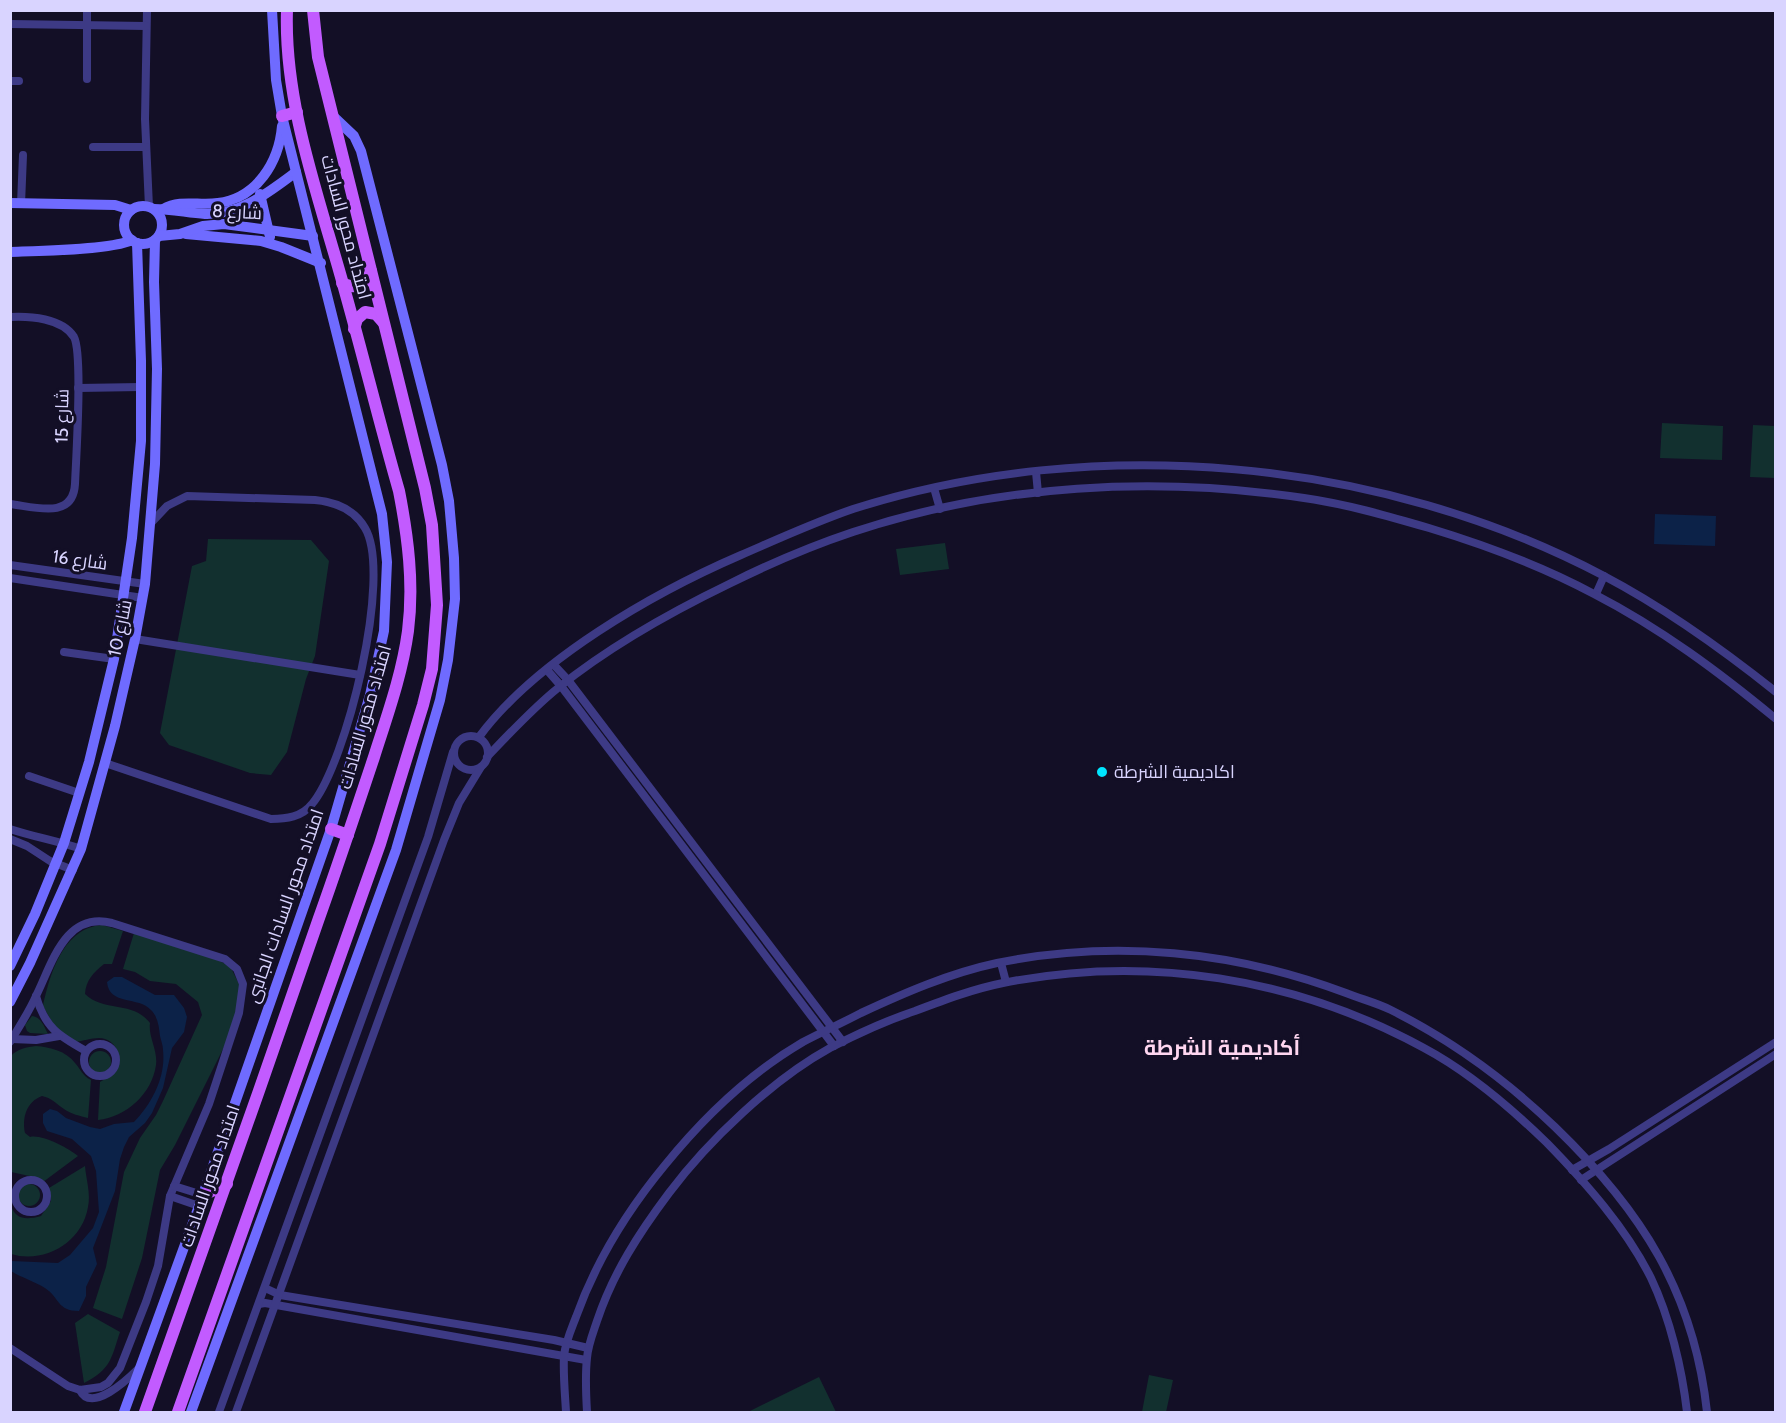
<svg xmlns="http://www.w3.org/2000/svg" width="1786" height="1423" font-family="Cabin,Cairo,sans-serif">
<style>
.green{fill:#12302f}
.water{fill:#0c2248}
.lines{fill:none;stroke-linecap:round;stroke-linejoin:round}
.street{stroke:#3d3a85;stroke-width:8}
.secondary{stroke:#6f6bff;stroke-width:10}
.primary{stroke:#c25bff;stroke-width:12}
.poi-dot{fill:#00e5ff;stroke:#130f26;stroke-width:2}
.labels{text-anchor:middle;stroke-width:6;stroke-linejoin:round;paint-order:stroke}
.street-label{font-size:18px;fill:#d9d4ff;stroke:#130f26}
.poi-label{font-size:18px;fill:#d9d4ff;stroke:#130f26;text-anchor:start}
.quarter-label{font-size:21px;font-weight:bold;fill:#ffd6f0;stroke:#130f26}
</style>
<rect width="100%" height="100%" fill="#130f26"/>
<g class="green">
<path d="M1662,423L1723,426L1722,460L1660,458Z"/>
<path d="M1753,425L1775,426V478L1750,477Z"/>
<path d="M208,539L311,540L329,561L315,656L306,679L287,752L271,775L250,773L169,745L160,733L192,566L206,561Z"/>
<path d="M945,543L949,569L900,575L896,549Z"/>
<path d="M102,925L123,931L112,964H104C93,973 86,980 85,994C105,1013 132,1000 150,1023C148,1037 158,1050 156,1065C152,1094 126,1117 98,1120L100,1082C105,1079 112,1076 115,1071C123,1060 118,1043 105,1039C97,1036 84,1041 76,1042L55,1027L43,1006C50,974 63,928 102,925Z"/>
<path d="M134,933L211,957L230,966L241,988V1000L228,1039L175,1145L160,1170L142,1258L122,1319L93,1308L106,1267L124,1172L140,1138L156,1115L163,1101L202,1015L198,1002L176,984L150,981L135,972L123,969Z"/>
<path d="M32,1016C41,1017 44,1026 48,1034L30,1033L27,1031L25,1025Z"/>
<path d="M36,1046C50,1047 66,1051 75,1063C81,1070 83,1076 91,1080L88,1118C80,1116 71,1114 64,1109C55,1103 52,1098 42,1096C26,1102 22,1118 25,1133L30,1137C42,1134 68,1148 78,1156L43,1182L34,1177L11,1172V1056C17,1049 27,1047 36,1046Z"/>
<circle cx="100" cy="1062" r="11"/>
<path d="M85,1166C86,1179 91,1194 88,1207C82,1243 44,1264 11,1254V1205C15,1220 27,1220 41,1216L51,1201L49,1188Z"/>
<circle cx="29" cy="1195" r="11"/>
<path d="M88,1314L120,1332C111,1359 111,1369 84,1383L75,1323Z"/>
<path d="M1149,1375L1173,1380L1166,1412H1142Z"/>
<path d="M819,1377L836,1412H748Z"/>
</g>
<g class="water">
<path d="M1655,514L1716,516L1715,546L1654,544Z"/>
<path d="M114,977H122L155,995H174L184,1008L187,1017L184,1032L172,1048L163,1088L152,1113L145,1123L129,1137L124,1147L120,1159L115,1191L93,1248L97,1264L86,1287V1296L79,1311C57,1311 60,1298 45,1288C34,1281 22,1278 11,1271V1261L58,1263L70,1255L93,1228L99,1212L96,1171L91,1156L72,1139L47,1131L43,1123V1114L50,1109L57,1111L66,1118L90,1127L100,1129L114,1124L134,1122C152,1103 166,1077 163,1050C163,1045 161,1041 160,1036C159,1027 158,1017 151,1010C139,996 109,1006 107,982Z"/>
</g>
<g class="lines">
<g class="street">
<path d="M147,10L145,119L149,207"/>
<path d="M10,24L146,26"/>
<path d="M87,79V10"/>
<path d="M10,81H19"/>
<path d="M93,147H146"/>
<path d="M21,204L23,155"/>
<path d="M10,317C30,316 62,318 74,337C83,354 76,459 75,484C73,520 35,507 10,504"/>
<path d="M78,388L141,387"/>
<path d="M1036,472L1038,493"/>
<path d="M934,488L940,509"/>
<path d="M10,565L145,584"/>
<path d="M10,578L143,598"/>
<path d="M1596,594L1604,576"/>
<path d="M135,639L360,675"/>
<path d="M64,652L114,659"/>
<path d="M554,665L568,680L843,1042"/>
<path d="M547,670L561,686L834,1046"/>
<circle cx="471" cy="753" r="17"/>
<path d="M479,737C536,660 653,593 741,555C778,539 815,522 853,509C1094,432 1381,458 1604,576C1665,608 1722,649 1776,692"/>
<path d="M487,757C510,733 533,708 558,688C610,646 669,613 729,584C769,564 811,546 853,532C997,484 1156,476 1304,498C1346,504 1388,516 1429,528C1485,545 1542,566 1594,594C1660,628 1719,672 1776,719"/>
<path d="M105,763L271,819C286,819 302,817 312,804C346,764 393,575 365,528C354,509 336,502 315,500L187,496L167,506L150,524"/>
<path d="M29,776L79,793"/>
<path d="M10,829C34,837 58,841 81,849"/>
<path d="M10,839L27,846L50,861L73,870"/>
<path d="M1001,963L1006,982"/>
<path d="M36,996C45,1028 59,1036 86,1051"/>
<path d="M12,1039L36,1040L59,1036"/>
<path d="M10,1042C19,1027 29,1012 36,996C52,964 65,911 112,923L225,959L237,969L243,984L239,1013L209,1104L170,1196L158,1266L146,1302L120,1368L108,1383L101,1387L80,1390L68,1386L10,1348"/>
<circle cx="100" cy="1060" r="16"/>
<path d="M1572,1170L1609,1149L1776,1042"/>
<path d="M1581,1180L1776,1054"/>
<circle cx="31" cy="1196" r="16"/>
<path d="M174,1186L203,1195"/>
<path d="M170,1196L199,1206"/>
<path d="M265,1288L280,1295L554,1340L588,1348"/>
<path d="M259,1304L265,1303L586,1360"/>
<path d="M80,1390C91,1414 128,1379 138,1369"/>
<path d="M219,1412L428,837L453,752"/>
<path d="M236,1412L444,840L459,803L481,767"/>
<path d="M566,1412C565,1394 563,1374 564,1356C565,1343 571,1330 576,1317C596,1261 627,1211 665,1165C703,1118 750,1073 803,1042C822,1032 842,1023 861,1013C904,993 950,973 997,963C1114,939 1235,951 1346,993C1361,999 1377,1003 1391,1010C1451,1040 1507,1081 1555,1127C1641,1210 1694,1292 1707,1412"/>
<path d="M587,1412C586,1395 585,1376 587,1358C588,1345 593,1333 597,1321C613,1273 639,1233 669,1193C708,1141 772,1080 830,1048C857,1034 885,1021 915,1011C944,1000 973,989 1003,983C1147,954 1296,978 1424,1048C1469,1072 1511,1108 1547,1143C1586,1183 1626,1228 1651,1278C1670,1318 1682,1369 1687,1412"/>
</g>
<g class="secondary">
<path d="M260,194L270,237"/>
<path d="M10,203L115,205L131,210"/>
<circle cx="143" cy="225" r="19"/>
<path d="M154,209C172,209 188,213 205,214C241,215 269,192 296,172"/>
<path d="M163,209C181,199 199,206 218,203C257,198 279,162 282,126"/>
<path d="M186,234L261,241L281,247L321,263"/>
<path d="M159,236L180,234L203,226L224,224L313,236"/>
<path d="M10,252C36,251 112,250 132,240"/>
<path d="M10,966L35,914L64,843L89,762L114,659L132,538L141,441V361L137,243"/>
<path d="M10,1002L30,963L81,849L115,726L135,639L145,584L155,464L157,369L154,282L155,240"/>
<path d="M124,1412L199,1206L331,829L370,695L384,631L387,562L382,514L282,116L276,80L272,10"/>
<path d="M191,1412L396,850L440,700L448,660L455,599L454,558L449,501L442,465L361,151L354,136L335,118"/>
</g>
<g class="primary">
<path d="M282,116L297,112"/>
<path d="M342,283C355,290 367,285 371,271"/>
<path d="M354,329L357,319L365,312L376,314L383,322"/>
<path d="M331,829L348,835"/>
<path d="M203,1195L227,1184"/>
<path d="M145,1412C204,1248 262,1083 319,918C338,865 356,811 374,757C387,716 402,675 408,631C414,584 408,537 399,491C378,418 360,343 339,270C315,186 284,98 287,10"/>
<path d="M178,1412L380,844L423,705L432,669L437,605L432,525L425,488L318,57L313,10"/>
</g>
</g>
<circle class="poi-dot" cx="1102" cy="772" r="6"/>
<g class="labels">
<g class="street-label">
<text transform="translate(237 212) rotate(3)" y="6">شارع 8</text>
<text transform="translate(346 227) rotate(75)" y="6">امتداد محور السادات</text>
<text transform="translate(62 416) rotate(-89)" y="6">شارع 15</text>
<text transform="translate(80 560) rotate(8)" y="6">شارع 16</text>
<text transform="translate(120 628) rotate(-78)" y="6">شارع 10</text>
<text transform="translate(365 717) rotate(-74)" y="6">امتداد محور السادات</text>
<text transform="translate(285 906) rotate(-71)" y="6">امتداد محور السادات الجانبى</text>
<text transform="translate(210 1176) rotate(-71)" y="6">امتداد محور السادات</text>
</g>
<g class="poi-label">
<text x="1114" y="778">اكاديمية الشرطة</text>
</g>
<g class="quarter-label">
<text x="1222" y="1055">أكاديمية الشرطة</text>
</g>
</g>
<rect width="1786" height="1423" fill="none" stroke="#d9d4ff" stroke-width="24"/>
</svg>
